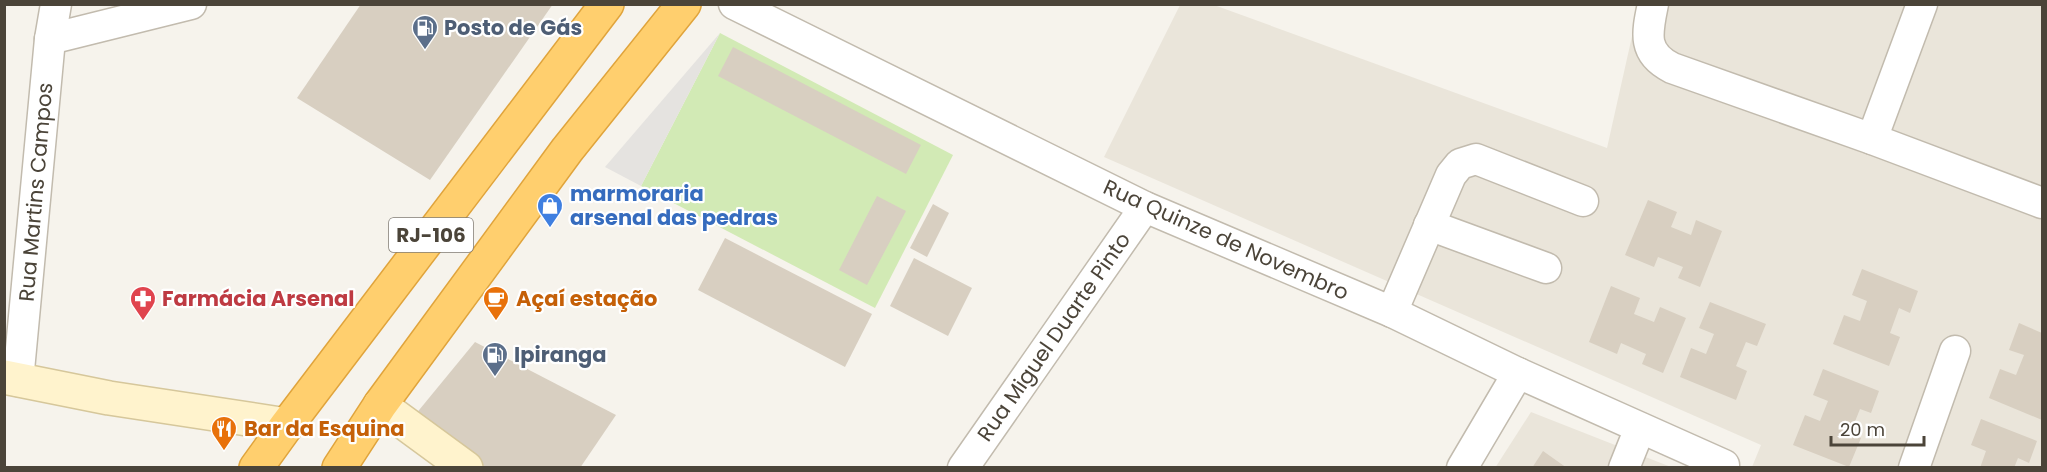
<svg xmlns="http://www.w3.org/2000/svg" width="2047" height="472" font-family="Poppins,sans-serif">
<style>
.residential{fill:#eae5da}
.green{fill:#d2eab5}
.parking{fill:#e5e3e0}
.building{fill:#d8cfc1}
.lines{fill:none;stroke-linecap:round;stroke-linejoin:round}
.street-casing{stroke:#c2bbae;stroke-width:33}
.secondary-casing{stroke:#d6c79b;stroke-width:36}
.highway-casing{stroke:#e0a43c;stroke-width:36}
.street{stroke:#fff;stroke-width:30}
.secondary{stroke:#fff3cd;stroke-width:33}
.highway{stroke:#ffcf6e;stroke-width:33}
.labels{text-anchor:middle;stroke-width:4.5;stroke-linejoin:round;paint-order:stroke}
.shield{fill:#fff;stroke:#817c74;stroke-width:1.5}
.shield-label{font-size:20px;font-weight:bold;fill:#4b4439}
.service-label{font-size:21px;font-weight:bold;fill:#4e5e75;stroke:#fff;text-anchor:start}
.street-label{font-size:21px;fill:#4b4439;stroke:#fff}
.shop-label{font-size:21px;font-weight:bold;fill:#366cbe;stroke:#fff;text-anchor:start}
.health-label{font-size:21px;font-weight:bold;fill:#be3a42;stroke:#fff;text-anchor:start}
.food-label{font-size:21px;font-weight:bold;fill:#c56008;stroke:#fff;text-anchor:start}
</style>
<rect width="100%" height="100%" fill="#f6f3ec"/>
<g class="residential">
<path d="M1180,5H1214L1607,148L1639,5H2042V467H1752L1761,445L1104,157Z"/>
<path d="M1531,412L1671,467L1495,468Z"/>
</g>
<path class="green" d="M720,33L953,155L875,308L641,186Z"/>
<path class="parking" d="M720,33L641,186L605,167Z"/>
<g class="building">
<path d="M361,4H553L430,180L297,98Z"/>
<path d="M733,47L921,145L906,174L718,76Z"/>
<path d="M877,196L906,211L867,285L839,270Z"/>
<path d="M1648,200L1677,212L1671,227L1691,235L1696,220L1722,231L1700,287L1678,278L1683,267L1658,257L1654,267L1625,255Z"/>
<path d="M933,204L949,213L927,257L910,248Z"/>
<path d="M725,238L872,314L845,367L698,290Z"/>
<path d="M914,258L972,288L948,336L890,306Z"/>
<path d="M1862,269L1918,291L1910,313L1899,308L1890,333L1900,337L1889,366L1833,344L1844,315L1860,321L1867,301L1852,295Z"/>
<path d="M1611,286L1640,298L1634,314L1654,322L1660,307L1686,318L1663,373L1642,364L1646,354L1621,343L1617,354L1589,342Z"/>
<path d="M1710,302L1766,324L1757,346L1746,342L1736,366L1747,371L1736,400L1680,377L1691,348L1706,354L1714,334L1699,328Z"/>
<path d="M2019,323L2042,333V420L1989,398L2000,369L2016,375L2024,355L2009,350Z"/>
<path d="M475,342L616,415L580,468H487L415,415Z"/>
<path d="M1823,369L1879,391L1871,413L1860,409L1850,434L1861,438L1849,467L1793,445L1805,415L1820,421L1828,401L1813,395Z"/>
<path d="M1981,419L2037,441L2029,463L2018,458L2014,468H1980L1986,451L1971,445Z"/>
<path d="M1543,451L1567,468H1532Z"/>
</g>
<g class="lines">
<defs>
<g id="street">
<path d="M734,4L1145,207L1392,312L1518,373L1724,465"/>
<path d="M1653,4C1647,33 1642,53 1672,68L1872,139L2042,203"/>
<path d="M50,39L191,4"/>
<path d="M1872,139L1922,4"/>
<path d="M1429,225L1546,268"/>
<path d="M1392,312L1451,175L1460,164L1476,159L1583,201"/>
<path d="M18,381L50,39L56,4"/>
<path d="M963,468L1145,207"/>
<path d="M1462,468L1518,373"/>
<path d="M1624,468L1640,428"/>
<path d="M1914,468L1955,351"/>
</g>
<g id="secondary">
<path d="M4,377L109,398L287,425"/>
<path d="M380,405L466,468"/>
</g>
<g id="highway">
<path d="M256,468L287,425L607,4"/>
<path d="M339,468L380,405L567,150L684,4"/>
</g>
</defs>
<use href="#street" class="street-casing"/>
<use href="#secondary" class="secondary-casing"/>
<use href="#highway" class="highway-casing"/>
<use href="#street" class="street"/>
<use href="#secondary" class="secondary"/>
<use href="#highway" class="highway"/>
</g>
<defs>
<symbol id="fuel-pin" viewBox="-11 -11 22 30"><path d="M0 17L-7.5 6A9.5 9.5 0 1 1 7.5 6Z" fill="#5c6f8a" stroke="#fff"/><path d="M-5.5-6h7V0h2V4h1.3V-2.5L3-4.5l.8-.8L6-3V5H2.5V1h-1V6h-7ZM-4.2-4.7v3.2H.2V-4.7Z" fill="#fff"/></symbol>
<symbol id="shop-pin" viewBox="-11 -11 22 30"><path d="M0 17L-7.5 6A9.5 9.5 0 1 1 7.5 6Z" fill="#3f7fe0" stroke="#fff"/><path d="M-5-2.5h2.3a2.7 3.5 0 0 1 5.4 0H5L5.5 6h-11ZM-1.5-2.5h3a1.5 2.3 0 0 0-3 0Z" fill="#fff"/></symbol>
<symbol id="pharmacy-pin" viewBox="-11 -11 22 30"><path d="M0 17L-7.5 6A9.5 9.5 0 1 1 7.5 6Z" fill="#e0444e" stroke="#fff"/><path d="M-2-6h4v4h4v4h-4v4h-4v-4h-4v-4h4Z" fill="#fff"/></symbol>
<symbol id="cafe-pin" viewBox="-11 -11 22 30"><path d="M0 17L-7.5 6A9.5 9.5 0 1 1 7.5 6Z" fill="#e8710a" stroke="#fff"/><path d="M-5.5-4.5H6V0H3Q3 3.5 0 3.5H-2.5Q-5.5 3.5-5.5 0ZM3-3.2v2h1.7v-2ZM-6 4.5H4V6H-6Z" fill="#fff"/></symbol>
<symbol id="restaurant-pin" viewBox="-11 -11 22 30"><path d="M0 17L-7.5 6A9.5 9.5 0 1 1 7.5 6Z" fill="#e8710a" stroke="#fff"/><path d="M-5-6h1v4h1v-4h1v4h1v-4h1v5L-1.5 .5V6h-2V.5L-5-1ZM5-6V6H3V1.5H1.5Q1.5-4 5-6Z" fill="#fff"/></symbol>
</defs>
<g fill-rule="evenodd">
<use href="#fuel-pin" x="410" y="13" width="30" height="40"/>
<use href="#shop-pin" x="535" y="191" width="30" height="40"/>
<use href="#pharmacy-pin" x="128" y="284" width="30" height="40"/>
<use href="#cafe-pin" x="481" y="284" width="30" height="40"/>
<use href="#fuel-pin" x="480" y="340" width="30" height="40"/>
<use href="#restaurant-pin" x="209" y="414" width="30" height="40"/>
</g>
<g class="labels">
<rect class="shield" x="389" y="218" width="84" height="34" rx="4.5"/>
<g class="shield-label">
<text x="431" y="242">RJ-106</text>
</g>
<g class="service-label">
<text x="444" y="35">Posto de Gás</text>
<text x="514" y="362">Ipiranga</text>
</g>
<g class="street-label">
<text transform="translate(36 192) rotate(-85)" y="7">Rua Martins Campos</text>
<text transform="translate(1226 240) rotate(24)" y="7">Rua Quinze de Novembro</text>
<text transform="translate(1054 337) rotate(-55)" y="7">Rua Miguel Duarte Pinto</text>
</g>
<g class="shop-label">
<text x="570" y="201">marmoraria<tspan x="570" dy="24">arsenal das pedras</tspan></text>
</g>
<g class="health-label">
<text x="162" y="306">Farmácia Arsenal</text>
</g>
<g class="food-label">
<text x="516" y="306">Açaí estação</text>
<text x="244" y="436">Bar da Esquina</text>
</g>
</g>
<rect width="2047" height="472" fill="none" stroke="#4b4439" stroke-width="12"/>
<path d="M1831 436v9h93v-9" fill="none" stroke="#4b4439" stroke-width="3"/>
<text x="1840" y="436" font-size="18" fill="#4b4439" stroke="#ffffff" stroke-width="4.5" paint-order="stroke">20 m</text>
</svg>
